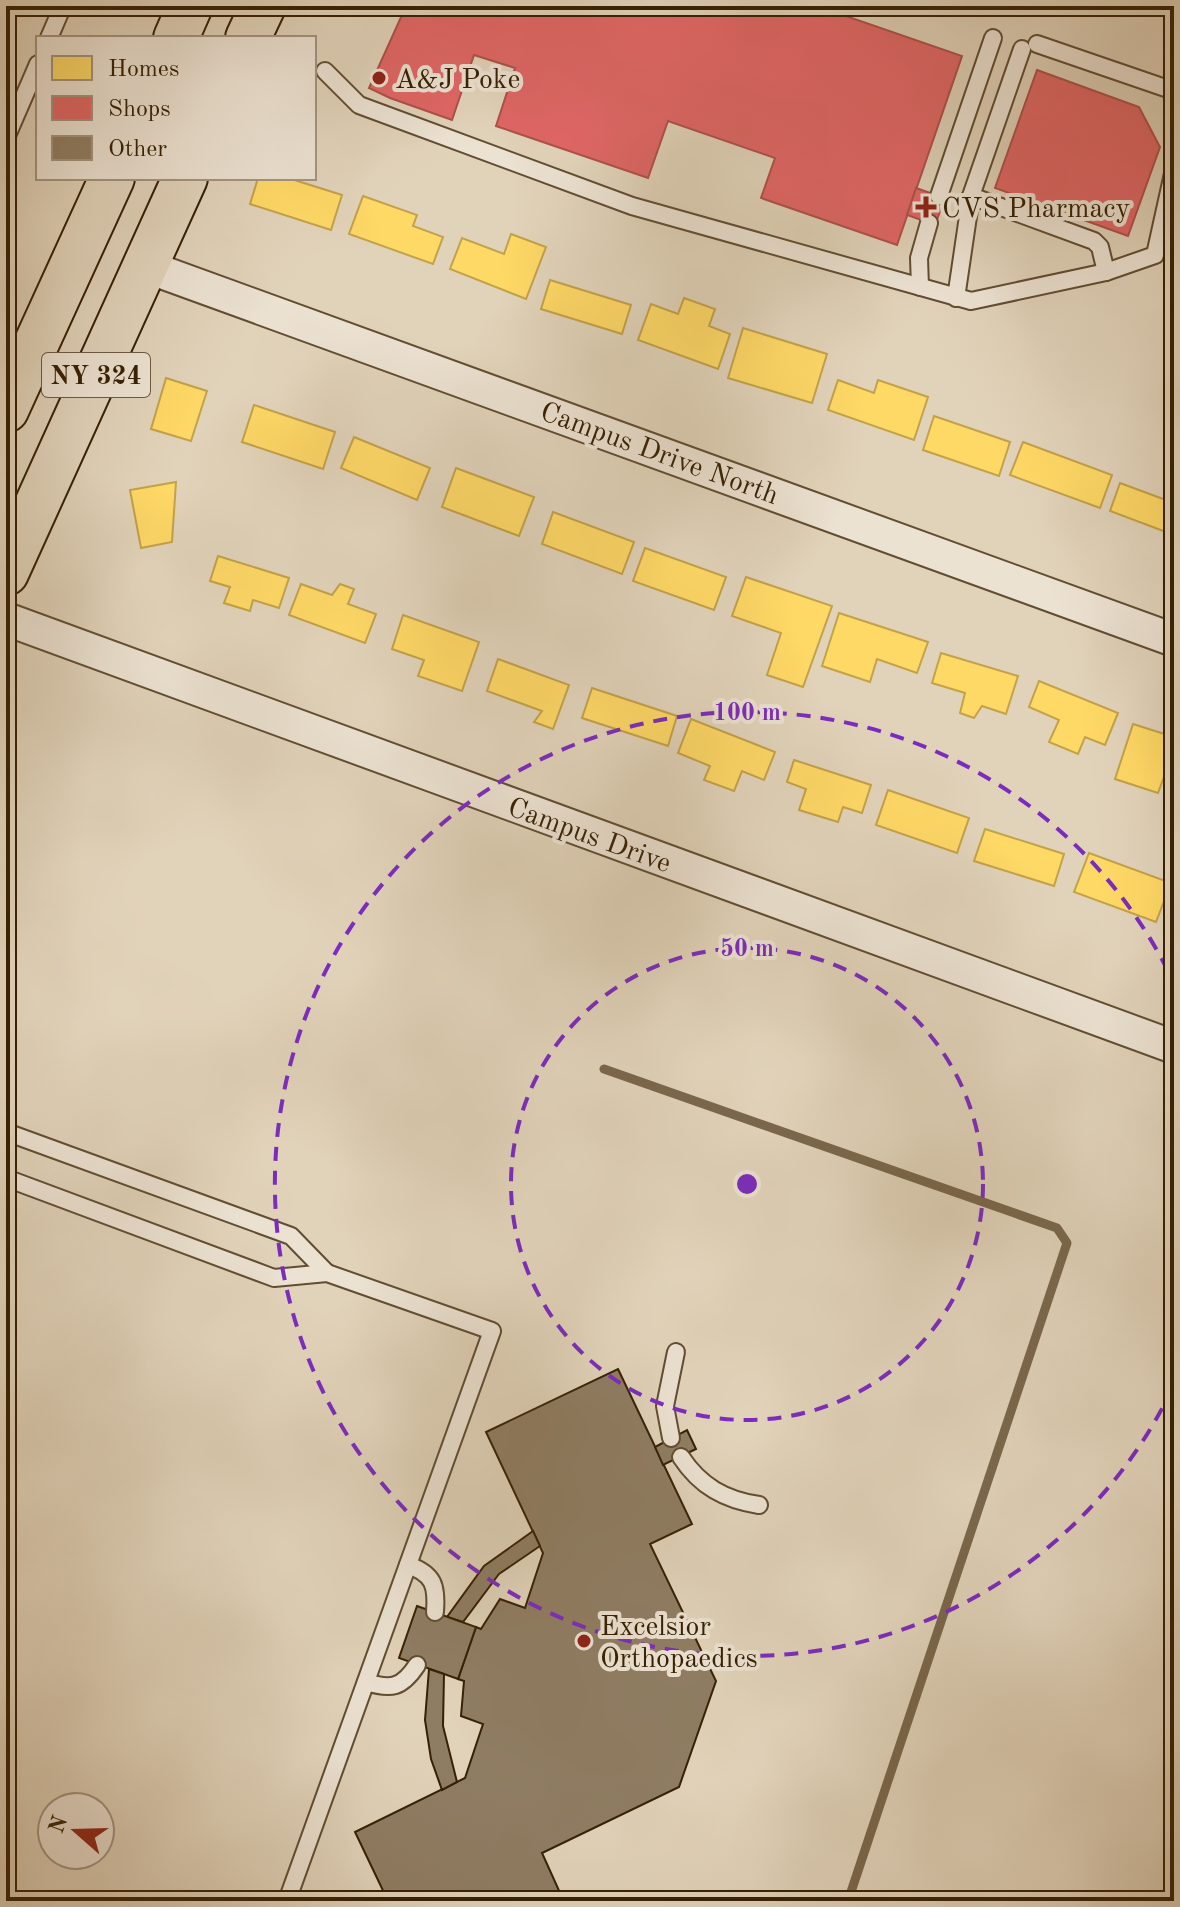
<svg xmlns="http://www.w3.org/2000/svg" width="1180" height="1907" font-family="'Old Standard TT',serif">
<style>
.homes{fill:#ffd966;stroke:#c3a249;stroke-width:2}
.shops{fill:#e06666;stroke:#ad5149;stroke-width:2}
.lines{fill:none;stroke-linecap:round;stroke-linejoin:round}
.stream{stroke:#7a674c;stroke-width:9}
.building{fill:#8f7d63;stroke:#362004;stroke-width:2}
.lane-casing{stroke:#614d32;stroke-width:20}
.street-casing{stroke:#614d32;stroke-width:36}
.primary-casing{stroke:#362004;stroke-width:48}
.lane{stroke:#ece2d2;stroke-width:16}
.street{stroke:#ece2d2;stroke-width:32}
.primary{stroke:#e1d3ba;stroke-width:44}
.ring{fill:none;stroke:#7b2cbf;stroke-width:4;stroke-dasharray:14 10}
.poi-dot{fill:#8f2418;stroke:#ece2d2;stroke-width:3}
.labels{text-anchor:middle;stroke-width:8;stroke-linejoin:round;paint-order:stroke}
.shield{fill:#ece2d2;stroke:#6d5a42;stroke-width:2}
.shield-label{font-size:26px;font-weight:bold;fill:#362004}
.poi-label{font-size:28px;fill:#362004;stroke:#ece2d2;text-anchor:start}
.street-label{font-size:28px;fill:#362004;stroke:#ece2d2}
.centre{fill:#7b2cbf;stroke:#ece2d2;stroke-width:4}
.ring-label{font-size:24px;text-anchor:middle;font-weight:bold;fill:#7b2cbf;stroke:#ece2d2;stroke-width:8;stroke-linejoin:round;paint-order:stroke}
</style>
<rect width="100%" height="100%" fill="#e1d3ba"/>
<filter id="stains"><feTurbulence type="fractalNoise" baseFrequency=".0025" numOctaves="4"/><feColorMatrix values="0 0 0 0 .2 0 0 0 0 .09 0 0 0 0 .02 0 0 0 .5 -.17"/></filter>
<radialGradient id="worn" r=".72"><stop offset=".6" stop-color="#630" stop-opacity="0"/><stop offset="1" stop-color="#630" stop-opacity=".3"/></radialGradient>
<g class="homes">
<path d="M258,178H288L342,195L331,230L250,204Z"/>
<path d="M363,196L417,215L413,226L443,237L433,264L349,234Z"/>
<path d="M511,234L546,247L526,299L450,269L462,238L504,254Z"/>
<path d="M550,280L631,305L622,334L541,309Z"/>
<path d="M684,298L715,309L709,326L730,334L718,369L638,340L651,304L678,314Z"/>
<path d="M743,328L827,354L812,403L728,378Z"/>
<path d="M166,378L207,391L191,441L151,429Z"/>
<path d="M838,380L874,393L878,380L928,397L914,440L828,410Z"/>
<path d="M254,405L335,432L323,469L242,442Z"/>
<path d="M934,416L1010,442L999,476L923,450Z"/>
<path d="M354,437L430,468L417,500L341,468Z"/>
<path d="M1023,442L1112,475L1100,508L1010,475Z"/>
<path d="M456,468L534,497L519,536L442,507Z"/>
<path d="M176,482L172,542L141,548L130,490Z"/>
<path d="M1120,483L1174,503V535L1110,511Z"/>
<path d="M553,512L634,542L622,574L542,544Z"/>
<path d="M645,548L726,577L714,610L633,581Z"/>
<path d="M218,556L289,578L279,608L253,600L250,611L224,603L230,587L210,581Z"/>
<path d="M746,577L832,606L803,687L767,675L781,633L732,616Z"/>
<path d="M301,584L332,595L340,584L354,589L348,604L376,614L365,643L289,615Z"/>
<path d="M839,613L928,642L917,673L877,659L870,682L822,666Z"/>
<path d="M403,615L479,642L462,691L418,676L424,660L392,649Z"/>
<path d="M941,653L1018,676L1006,714L982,706L974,718L960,713L965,693L932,683Z"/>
<path d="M498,659L569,685L553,729L534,722L542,711L487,691Z"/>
<path d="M1039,681L1118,713L1105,745L1085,737L1078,754L1049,742L1059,720L1029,707Z"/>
<path d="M592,688L677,716L668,746L582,718Z"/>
<path d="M691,719L775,752L764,780L742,771L734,791L704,780L710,766L678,753Z"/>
<path d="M1133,724L1174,737V777L1165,774L1158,793L1115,779Z"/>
<path d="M794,760L871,785L862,813L843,807L838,822L799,810L806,789L787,782Z"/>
<path d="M888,790L969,818L957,853L876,825Z"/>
<path d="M985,829L1064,854L1054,886L974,861Z"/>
<path d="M1089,853L1171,883L1156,922L1074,892Z"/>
</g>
<g class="shops">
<path d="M406,6H817L962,56L897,245L761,198L775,158L668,121L648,178L496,126L515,68L474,55L452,120L390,98L369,88Z"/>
<path d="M1037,70L1139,107L1160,147L1128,236L995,188Z"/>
<path d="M916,188L945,198L935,225L907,215Z"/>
</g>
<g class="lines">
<path class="stream" d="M604,1069L1057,1228L1067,1243L848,1901"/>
</g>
<g class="building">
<path d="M618,1369L692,1524L650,1544L716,1681L679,1787L542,1853L561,1895L549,1901H388L355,1832L465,1778L483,1724L461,1716L464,1681L458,1679L476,1627L481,1629L500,1599L525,1608L543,1553L486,1432Z"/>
<path d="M687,1430L696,1449L663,1465L655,1447Z"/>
<path d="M533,1531L540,1546L499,1574L463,1622L447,1617L484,1566Z"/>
<path d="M417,1606L476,1627L458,1679L399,1658Z"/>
<path d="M429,1669L444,1674L443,1726L457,1782L442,1790L431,1759L425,1720Z"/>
</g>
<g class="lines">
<defs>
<g id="lane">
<path d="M49,38L61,10L54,6"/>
<path d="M1037,44L1174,91"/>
<path d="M325,71L359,105L632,206L971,301L1106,272L1155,255L1174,169"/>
<path d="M6,138L38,64"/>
<path d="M939,196L993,38"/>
<path d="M971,196L1094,241L1100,247L1106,272"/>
<path d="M920,287L919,258L929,223"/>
<path d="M956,298L971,196L1022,49"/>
<path d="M6,1132L291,1236L327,1273"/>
<path d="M6,1178L274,1278L327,1273L492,1331L287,1901"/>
<path d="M671,1438L665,1406L676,1352"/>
<path d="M681,1457C700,1486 725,1500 759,1505"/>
<path d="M408,1565C434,1574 437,1586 435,1612"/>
<path d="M366,1682C391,1690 402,1688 417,1665"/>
</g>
<g id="street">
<path d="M145,266L1174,640"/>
<path d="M6,619L1174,1047"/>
</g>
<g id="primary">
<path d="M176,38L190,6"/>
<path d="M248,38L263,6"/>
<path d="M6,410L112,178"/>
<path d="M6,573L185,178"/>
</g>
</defs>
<use href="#lane" class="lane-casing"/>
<use href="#street" class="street-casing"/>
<use href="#primary" class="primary-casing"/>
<use href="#lane" class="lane"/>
<use href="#street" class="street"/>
<use href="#primary" class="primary"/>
</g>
<g class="ring">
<circle cx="747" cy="1184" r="236"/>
<path d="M1173 1387A472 472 0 1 1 1173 981"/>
</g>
<g class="poi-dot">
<circle cx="379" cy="78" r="8"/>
<path d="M922 195h8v8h8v8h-8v8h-8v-8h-8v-8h8z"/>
<circle cx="584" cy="1641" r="8"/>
</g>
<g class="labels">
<rect class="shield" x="42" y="353" width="108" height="44" rx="6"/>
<g class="shield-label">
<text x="96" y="384">NY 324</text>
</g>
<g class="poi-label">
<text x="395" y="88">A&amp;J Poke</text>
<text x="942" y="217">CVS Pharmacy</text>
<text x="600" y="1635">Excelsior<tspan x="600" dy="32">Orthopaedics</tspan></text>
</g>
<g class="street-label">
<text transform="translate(660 452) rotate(20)" y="10">Campus Drive North</text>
<text transform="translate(590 834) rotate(20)" y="10">Campus Drive</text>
</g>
</g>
<circle cx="747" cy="1184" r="12" class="centre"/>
<g class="ring-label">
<text x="747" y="720">100 m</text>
<text x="747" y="956">50 m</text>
</g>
<rect width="1180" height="1907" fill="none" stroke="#e1d3ba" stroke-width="32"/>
<rect x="8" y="8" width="1164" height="1891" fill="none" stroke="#362004" stroke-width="4"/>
<rect x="16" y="16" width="1148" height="1875" fill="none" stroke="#362004" stroke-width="2"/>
<rect x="36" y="36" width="280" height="144" fill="#ece2d2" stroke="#a39480" stroke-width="2"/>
<rect x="52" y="56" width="40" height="24" fill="#ffd966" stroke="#a39480" stroke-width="2"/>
<text x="108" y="76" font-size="24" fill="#362004">Homes</text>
<rect x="52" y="96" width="40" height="24" fill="#e06666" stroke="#a39480" stroke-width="2"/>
<text x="108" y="116" font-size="24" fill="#362004">Shops</text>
<rect x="52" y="136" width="40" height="24" fill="#8f7d63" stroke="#a39480" stroke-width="2"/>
<text x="108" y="156" font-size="24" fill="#362004">Other</text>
<g transform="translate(76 1831) rotate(290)"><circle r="38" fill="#ece2d2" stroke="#a39480" stroke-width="2"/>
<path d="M0-6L14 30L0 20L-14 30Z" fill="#8f2418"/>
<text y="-12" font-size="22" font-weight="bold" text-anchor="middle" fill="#362004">N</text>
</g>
<rect width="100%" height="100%" filter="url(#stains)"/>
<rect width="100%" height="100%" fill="url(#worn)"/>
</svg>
